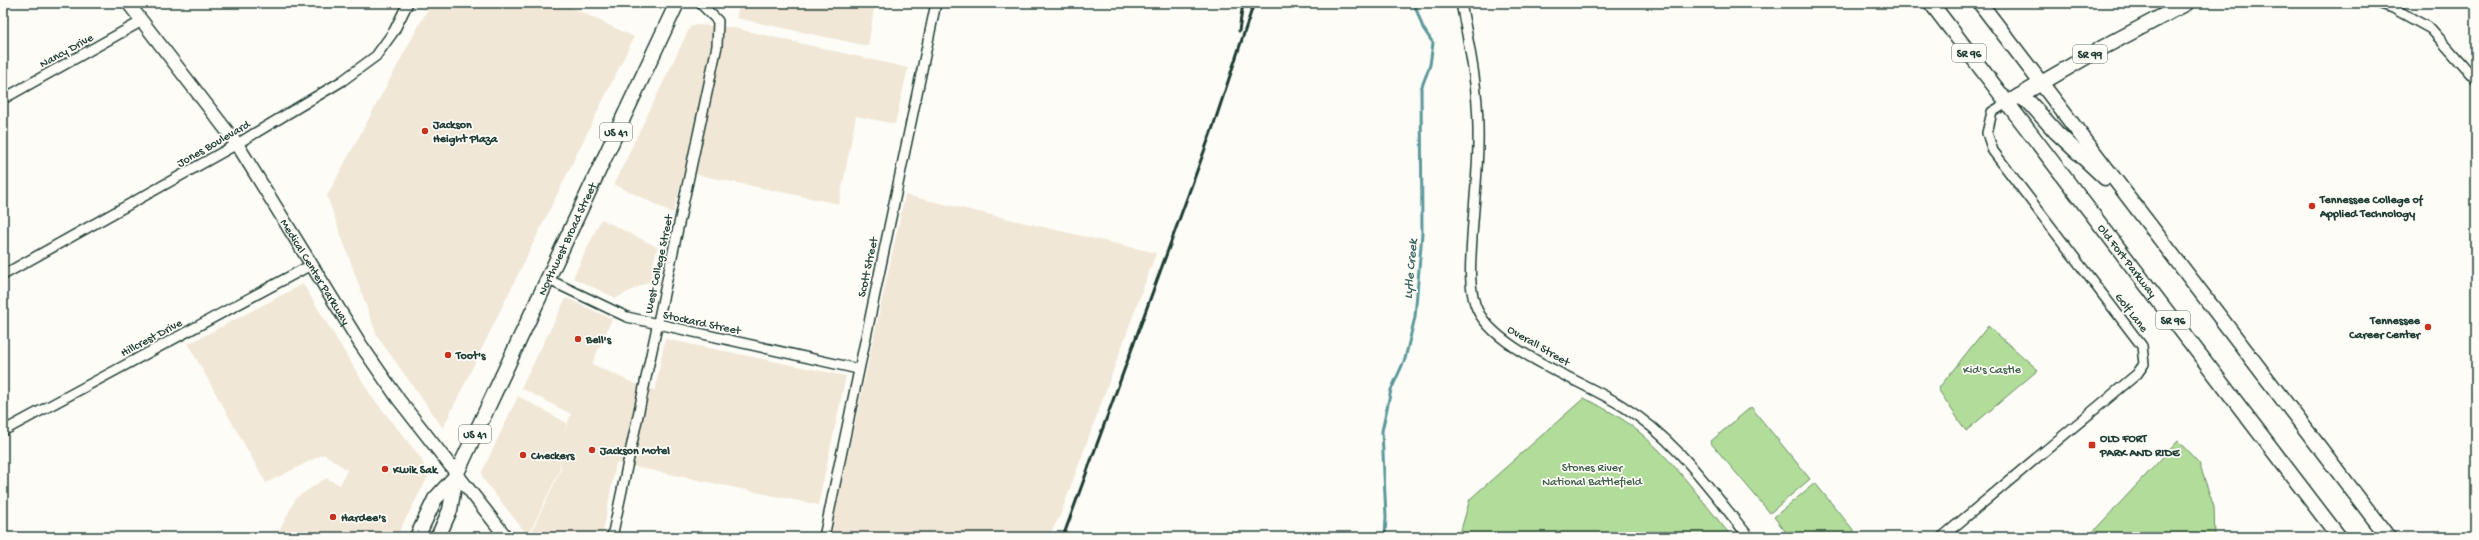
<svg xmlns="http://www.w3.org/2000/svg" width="2479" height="540" font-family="'Gochi Hand',sans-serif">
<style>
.built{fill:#f1e7d6}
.green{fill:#b2dc99;stroke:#688c66}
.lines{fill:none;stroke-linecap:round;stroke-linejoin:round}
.stream{stroke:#5b989a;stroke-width:3}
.street-casing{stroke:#1f3d34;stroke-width:12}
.secondary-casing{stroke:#1f3d34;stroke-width:15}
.primary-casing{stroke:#1f3d34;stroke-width:17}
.street{stroke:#fdfcf7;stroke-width:9}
.secondary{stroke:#fdfcf7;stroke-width:12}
.primary{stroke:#fdfcf7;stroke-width:14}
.rail{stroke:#1f3d34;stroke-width:3}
.poi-dot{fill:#c8321e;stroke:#fdfcf7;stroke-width:1.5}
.labels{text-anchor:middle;stroke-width:3.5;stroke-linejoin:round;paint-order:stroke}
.shield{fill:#fdfcf7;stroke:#62766e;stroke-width:1}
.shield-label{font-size:11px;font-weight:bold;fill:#1f3d34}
.street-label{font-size:12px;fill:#1f3d34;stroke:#fdfcf7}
.poi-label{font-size:12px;font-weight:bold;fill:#1f3d34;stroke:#fdfcf7;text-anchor:start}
.park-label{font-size:12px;fill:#3c5d48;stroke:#fdfcf7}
.water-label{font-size:13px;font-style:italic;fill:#38635e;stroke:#fdfcf7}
</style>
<rect width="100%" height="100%" fill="#fdfcf7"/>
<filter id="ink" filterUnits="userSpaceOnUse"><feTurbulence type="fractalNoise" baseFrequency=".025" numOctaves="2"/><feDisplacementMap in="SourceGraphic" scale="8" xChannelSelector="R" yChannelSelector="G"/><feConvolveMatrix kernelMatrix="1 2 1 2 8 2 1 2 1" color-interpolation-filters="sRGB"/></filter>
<g filter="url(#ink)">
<g class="built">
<path d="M431,3H562L634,37L443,428L377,336L327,196Z"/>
<path d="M740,3H875L868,46L736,18Z"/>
<path d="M697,25L730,27L908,68L895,124L856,116L839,204L684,172L673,213L614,184L690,27Z"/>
<path d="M905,195L1156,253L1060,516L1048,537H830Z"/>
<path d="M601,219L657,247L650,281L616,298L573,278Z"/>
<path d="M303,284L372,397L421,458L428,477L396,537H276L296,498L326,478L340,485L347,470L324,454L266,483L188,344Z"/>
<path d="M566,298L612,319L592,364L633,383L655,390L665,339L846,376L818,505L616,463L602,537H529L561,469L559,457L560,469L528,536L483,479L482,472L518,396L567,423L564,434L571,414L521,388Z"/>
</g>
<g class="green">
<path d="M1988,326L2038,370L1966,431L1938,389Z"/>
<path d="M1584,398C1599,406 1616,414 1629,424C1670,454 1700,499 1732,537H1459L1470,499Z"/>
<path d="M1751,407L1810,479L1770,513L1710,442Z"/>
<path d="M2178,441L2199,463L2214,507L2215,537H2088Z"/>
<path d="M1815,483L1859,537L1789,536L1774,517Z"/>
</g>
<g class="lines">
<path class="stream" d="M1385,537L1386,517L1382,431L1391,390L1405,359L1415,317L1422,233L1421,89L1430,65L1433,43L1423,28L1414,3"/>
<defs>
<g id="street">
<path d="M1461,3C1469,45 1478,86 1478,129C1479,165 1474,201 1472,237C1471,259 1468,282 1475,304C1489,349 1585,381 1624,407C1676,439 1711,491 1749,537"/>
<path d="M2378,3L2393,8L2431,29L2476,80"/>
<path d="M3,99L142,21"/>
<path d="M3,275L237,144L342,81L376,56L394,31L408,3"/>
<path d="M547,279L627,317L858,369"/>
<path d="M3,431L311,265"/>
<path d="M612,537L717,46L718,21L700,3"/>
<path d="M824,537L936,3"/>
<path d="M1942,537L2137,374L2144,364L2142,346L1993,151L1987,133L1992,112L2007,103"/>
</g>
<g id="secondary">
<path id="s1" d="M128,3L237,144L361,345L399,400L506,537"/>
</g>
<g id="primary">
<path id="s2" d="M1931,3L2339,537"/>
<path d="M1980,3L2388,537"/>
<path d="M2019,96L2030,103L2056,132L2105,178"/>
<path d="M2007,103L2100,49L2187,3"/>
<path d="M417,537L435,499L456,476"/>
<path id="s3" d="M438,537L450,510L456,475L677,3"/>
</g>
</defs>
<use href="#street" class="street-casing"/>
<use href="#secondary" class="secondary-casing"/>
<use href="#primary" class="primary-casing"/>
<use href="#street" class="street"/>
<use href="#secondary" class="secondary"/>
<use href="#primary" class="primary"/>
<g class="rail">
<path d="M1239,31L1243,3"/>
<path d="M1063,537L1213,127L1254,3"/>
</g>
</g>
</g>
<g class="poi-dot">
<circle cx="425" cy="131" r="4"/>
<circle cx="2312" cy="206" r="4"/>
<circle cx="2428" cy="327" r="4"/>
<circle cx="578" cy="339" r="4"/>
<circle cx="448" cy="355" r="4"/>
<rect x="2088" y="441" width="8" height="8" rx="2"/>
<circle cx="592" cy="450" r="4"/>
<circle cx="523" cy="455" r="4"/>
<circle cx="385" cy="469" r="4"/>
<circle cx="333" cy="517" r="4"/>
</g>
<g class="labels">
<g class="shield">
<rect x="1952" y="44" width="34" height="18" rx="3"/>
<rect x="2073" y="45" width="34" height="18" rx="3"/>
<rect x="600" y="123" width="32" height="18" rx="3"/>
<rect x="2156" y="311" width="34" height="18" rx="3"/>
<rect x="459" y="425" width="32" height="18" rx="3"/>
</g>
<g class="shield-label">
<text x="1969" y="57">SR 96</text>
<text x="2090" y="58">SR 99</text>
<text x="616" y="136">US 41</text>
<text x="2173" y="324">SR 96</text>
<text x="475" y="438">US 41</text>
</g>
<g class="street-label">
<text transform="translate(66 50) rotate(-29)" y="4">Nancy Drive</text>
<text transform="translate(213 143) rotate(-30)" y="4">Jones Boulevard</text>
<text dy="4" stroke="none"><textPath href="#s3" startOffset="326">Northwest Broad Street</textPath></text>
<text dy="4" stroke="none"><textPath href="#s2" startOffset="324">Old Fort Parkway</textPath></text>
<text transform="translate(658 264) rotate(-78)" y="4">West College Street</text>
<text transform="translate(867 267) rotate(-78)" y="4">Scott Street</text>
<text dy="4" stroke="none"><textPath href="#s1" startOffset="328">Medical Center Parkway</textPath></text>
<text transform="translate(2132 312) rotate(52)" y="4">Golf Lane</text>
<text transform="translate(702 322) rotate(12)" y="4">Stockard Street</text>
<text transform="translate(151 337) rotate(-28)" y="4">Hillcrest Drive</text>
<text transform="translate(1539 345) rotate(30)" y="4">Overall Street</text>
</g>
<g class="poi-label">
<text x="433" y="128">Jackson<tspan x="433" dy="14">Height Plaza</tspan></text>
<text x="2320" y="203">Tennessee College of<tspan x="2320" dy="14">Applied Technology</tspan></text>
<text x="2420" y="324" text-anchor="end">Tennessee<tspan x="2420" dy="14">Career Center</tspan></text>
<text x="586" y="343">Bell's</text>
<text x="456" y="359">Toot's</text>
<text x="2100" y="442">OLD FORT<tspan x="2100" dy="14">PARK AND RIDE</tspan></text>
<text x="600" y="454">Jackson Motel</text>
<text x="531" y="459">Checkers</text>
<text x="393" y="473">Kwik Sak</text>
<text x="341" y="521">Hardee's</text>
</g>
<g class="park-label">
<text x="1992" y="373">Kid's Castle</text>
<text x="1592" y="471">Stones River<tspan x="1592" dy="14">National Battlefield</tspan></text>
</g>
<g class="water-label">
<text transform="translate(1409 269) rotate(-85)" y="5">Lytle Creek</text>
</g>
</g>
<rect width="2479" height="540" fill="none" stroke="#fdfcf7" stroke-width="16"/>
<rect x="8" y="8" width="2463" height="524" fill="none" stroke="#1f3d34" stroke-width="1.5" filter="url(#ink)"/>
</svg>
